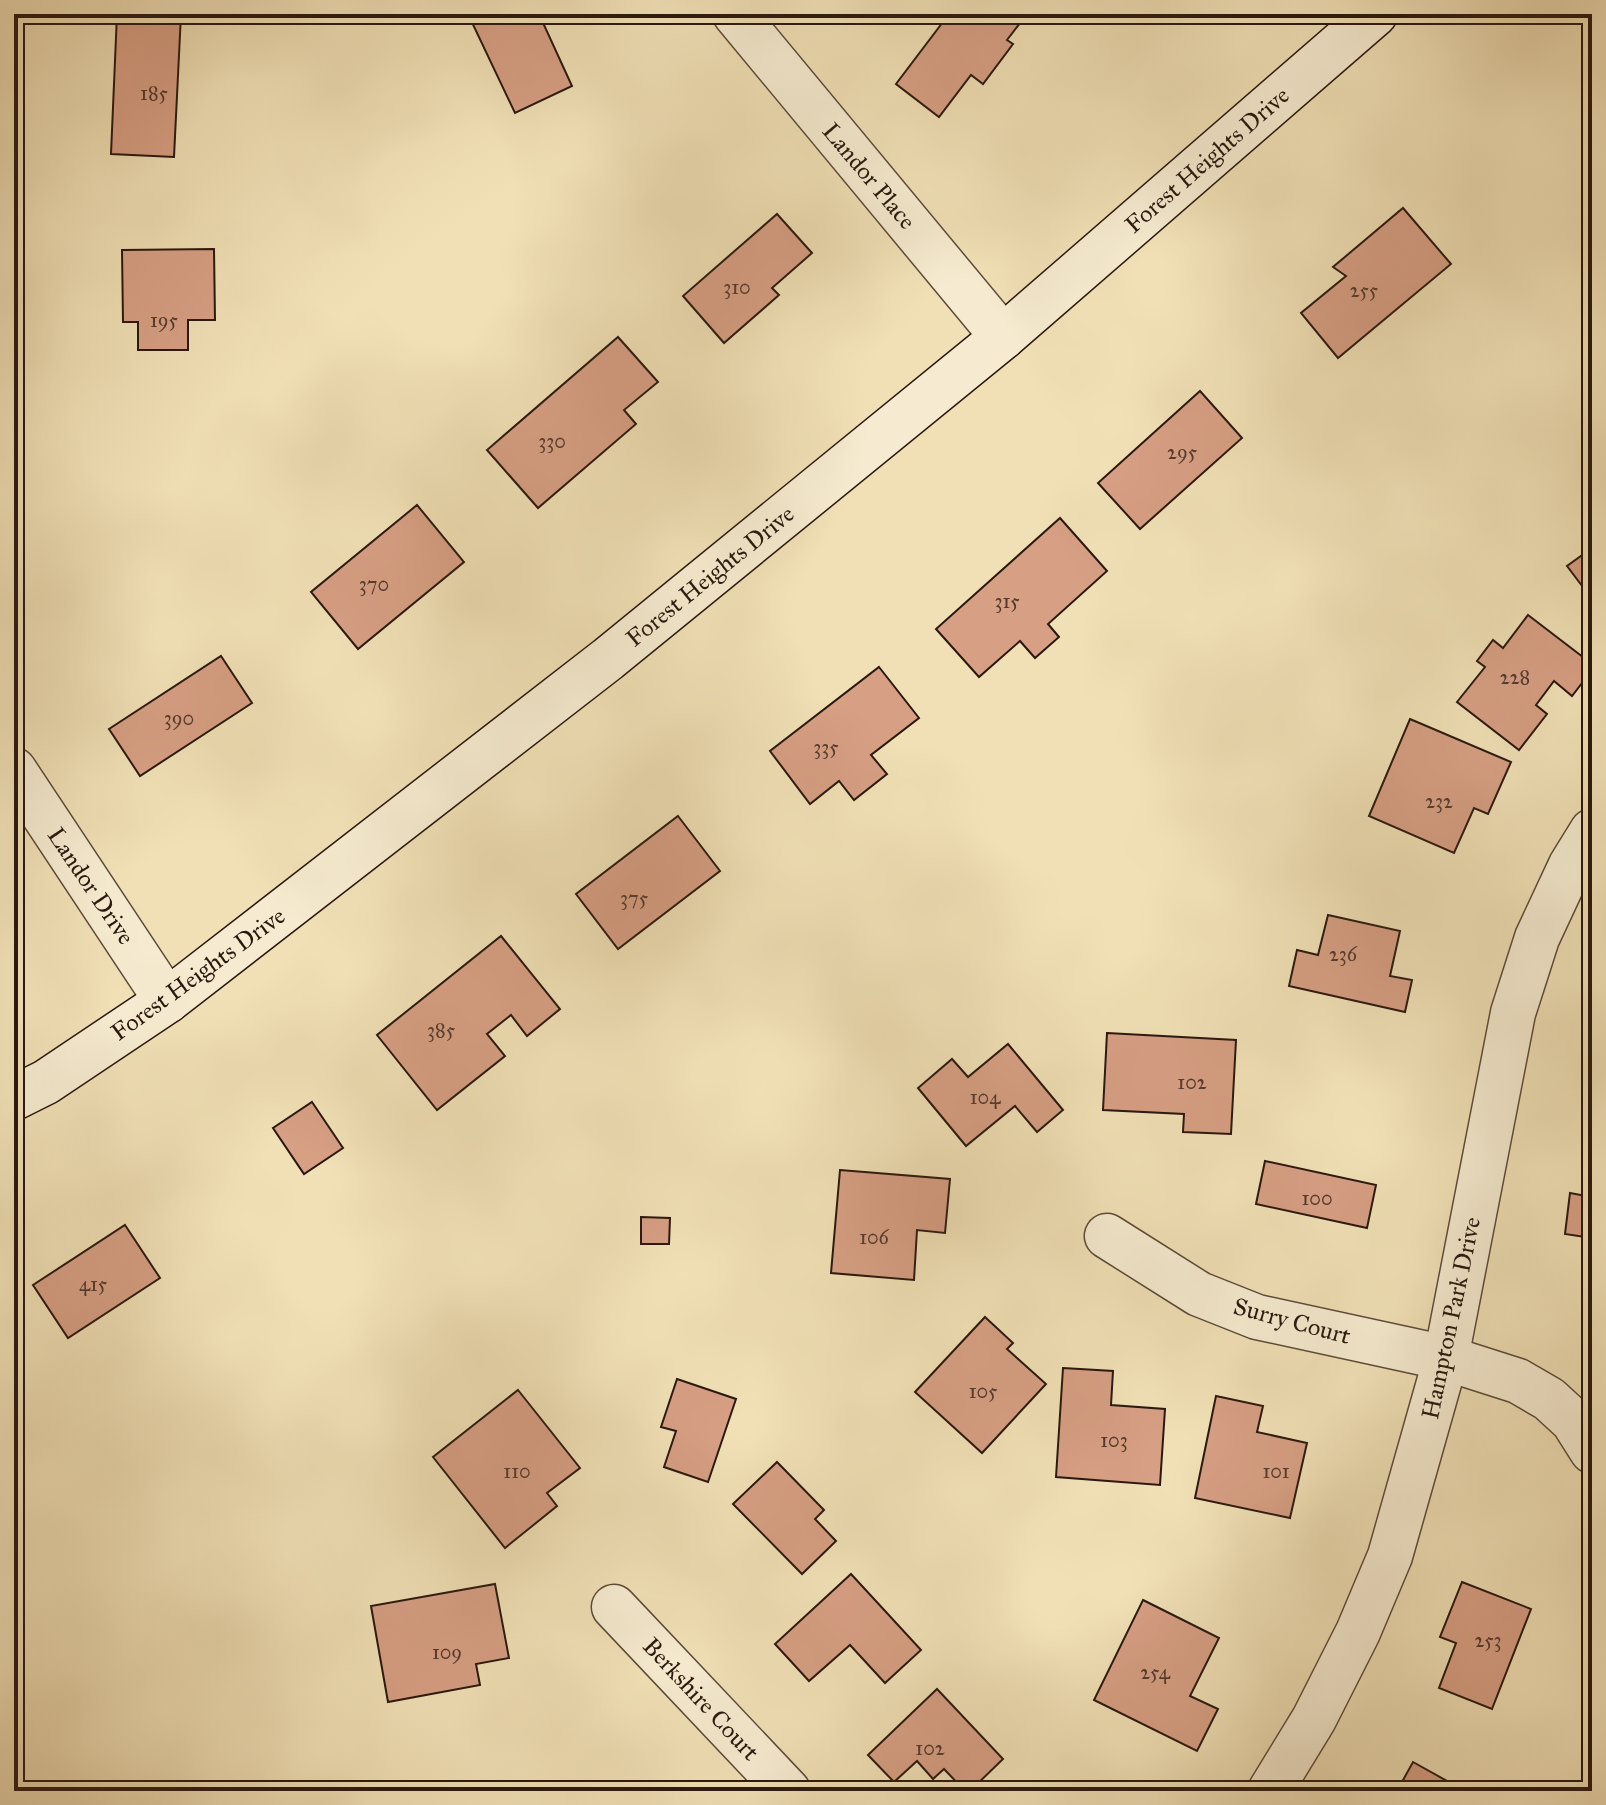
<svg xmlns="http://www.w3.org/2000/svg" width="1606" height="1805" font-family="'IM FELL Great Primer',serif">
<style>
.building{fill:#d79f84;stroke:#2a180f;stroke-width:2}
.lines{fill:none;stroke-linecap:round;stroke-linejoin:round}
.street-casing{stroke:#5c4a39;stroke-width:47}
.secondary-casing{stroke:#2a180f;stroke-width:47}
.street{stroke:#f6ebd0;stroke-width:44}
.secondary{stroke:#f6ebd0;stroke-width:44}
.labels{text-anchor:middle;stroke-width:7;stroke-linejoin:round;paint-order:stroke}
.number-label{font-size:20px;fill:#553a2c}
.street-label{font-size:24px;fill:#2a180f;stroke:#f6ebd0}
</style>
<rect width="100%" height="100%" fill="#f1e0b6"/>
<filter id="stains"><feTurbulence type="fractalNoise" baseFrequency=".0025" numOctaves="4"/><feColorMatrix values="0 0 0 0 .2 0 0 0 0 .09 0 0 0 0 .02 0 0 0 .5 -.17"/></filter>
<radialGradient id="worn" r=".72"><stop offset=".6" stop-color="#630" stop-opacity="0"/><stop offset="1" stop-color="#630" stop-opacity=".3"/></radialGradient>
<g class="building">
<path d="M117,14H181L174,157L111,154Z"/>
<path d="M468,14H539L572,86L515,113Z"/>
<path d="M949,14H1027L1007,40L1013,44L983,84L971,75L939,117L896,84Z"/>
<path d="M1403,208L1451,264L1338,358L1301,313L1346,276L1333,267Z"/>
<path d="M777,214L812,253L772,288L779,295L724,343L683,296Z"/>
<path d="M214,249L215,320H188V350H138V322H123L122,250Z"/>
<path d="M618,337L658,382L624,410L636,424L538,508L487,450Z"/>
<path d="M1200,391L1242,438L1140,529L1098,483Z"/>
<path d="M417,505L464,562L358,649L311,592Z"/>
<path d="M1060,518L1107,571L1048,624L1059,637L1035,658L1020,641L979,677L936,629Z"/>
<path d="M1592,548V599L1567,566Z"/>
<path d="M1528,615L1592,664V670L1572,696L1554,681L1536,705L1547,714L1519,750L1457,702L1485,667L1477,661L1493,640L1503,648Z"/>
<path d="M221,656L252,703L140,776L109,729Z"/>
<path d="M879,667L919,718L871,755L887,774L854,800L839,781L810,804L770,751Z"/>
<path d="M1410,719L1511,762L1488,814L1474,808L1454,853L1369,816Z"/>
<path d="M678,816L720,871L618,949L576,894Z"/>
<path d="M1328,915L1400,931L1390,976L1412,980L1405,1012L1289,986L1297,950L1318,955Z"/>
<path d="M501,936L560,1009L527,1036L511,1015L487,1034L505,1056L437,1110L377,1035Z"/>
<path d="M1107,1033L1236,1040L1231,1134L1183,1132L1184,1114L1103,1110Z"/>
<path d="M1008,1044L1063,1110L1037,1132L1015,1106L966,1146L918,1088L952,1059L968,1077Z"/>
<path d="M312,1102L343,1148L304,1174L273,1128Z"/>
<path d="M1265,1161L1376,1185L1367,1228L1256,1204Z"/>
<path d="M840,1170L950,1179L945,1233L917,1230L914,1280L831,1273Z"/>
<path d="M1570,1193L1592,1197V1238L1565,1234Z"/>
<path d="M641,1217L670,1218L669,1244H641Z"/>
<path d="M125,1225L160,1278L68,1338L33,1285Z"/>
<path d="M985,1317L1013,1343L1007,1349L1046,1384L982,1453L915,1392Z"/>
<path d="M1063,1368L1113,1371L1111,1405L1165,1409L1160,1485L1056,1477Z"/>
<path d="M677,1379L736,1399L708,1482L664,1467L676,1431L661,1427Z"/>
<path d="M518,1390L580,1468L547,1493L557,1506L505,1548L433,1457Z"/>
<path d="M1216,1396L1263,1406L1257,1432L1307,1443L1290,1518L1195,1498Z"/>
<path d="M777,1462L824,1510L815,1519L836,1541L802,1574L733,1504Z"/>
<path d="M851,1574L921,1650L885,1683L850,1645L809,1681L775,1644Z"/>
<path d="M1462,1582L1531,1609L1492,1709L1439,1688L1456,1643L1440,1637Z"/>
<path d="M495,1584L509,1658L476,1664L480,1685L388,1702L371,1606Z"/>
<path d="M1143,1600L1219,1638L1190,1696L1218,1709L1197,1751L1094,1700Z"/>
<path d="M937,1689L1003,1759L970,1791H965L944,1769L933,1779L917,1761L894,1782L868,1755Z"/>
<path d="M1413,1762L1465,1791H1397Z"/>
</g>
<g class="lines">
<defs>
<g id="street">
<path d="M735,14L1003,337"/>
<path d="M14,770L167,1001"/>
<path d="M1107,1236L1199,1294L1257,1317L1446,1358L1518,1381L1549,1399L1573,1421L1592,1451"/>
<path d="M614,1607L788,1791"/>
<path d="M1270,1791L1314,1719L1358,1632L1390,1556L1446,1358L1513,1013L1537,938L1571,865L1592,831"/>
</g>
<path id="secondary" d="M14,1098L46,1082L167,1001L608,659L1003,337L1375,14"/>
</defs>
<use href="#street" class="street-casing"/>
<use href="#secondary" class="secondary-casing"/>
<use href="#street" class="street"/>
<use href="#secondary" class="secondary"/>
</g>
<g class="labels">
<g class="number-label">
<text x="154" y="100">185</text>
<text x="737" y="294">310</text>
<text x="1364" y="297">255</text>
<text x="164" y="327">195</text>
<text x="552" y="448">330</text>
<text x="1182" y="459">295</text>
<text x="374" y="591">370</text>
<text x="1007" y="608">315</text>
<text x="1515" y="684">228</text>
<text x="179" y="725">390</text>
<text x="826" y="754">335</text>
<text x="1439" y="808">232</text>
<text x="634" y="905">375</text>
<text x="1343" y="961">236</text>
<text x="441" y="1037">385</text>
<text x="1192" y="1089">102</text>
<text x="985" y="1104">104</text>
<text x="1317" y="1205">100</text>
<text x="874" y="1244">106</text>
<text x="93" y="1291">415</text>
<text x="983" y="1398">105</text>
<text x="1114" y="1447">103</text>
<text x="517" y="1478">110</text>
<text x="1276" y="1478">101</text>
<text x="1488" y="1647">253</text>
<text x="447" y="1659">109</text>
<text x="1155" y="1679">254</text>
<text x="930" y="1755">102</text>
</g>
<g class="street-label">
<text transform="translate(1207 160) rotate(-41)" y="8">Forest Heights Drive</text>
<text transform="translate(869 176) rotate(50)" y="8">Landor Place</text>
<text transform="translate(710 576) rotate(-39)" y="8">Forest Heights Drive</text>
<text transform="translate(91 886) rotate(56)" y="8">Landor Drive</text>
<text transform="translate(198 974) rotate(-36)" y="8">Forest Heights Drive</text>
<text transform="translate(1451 1318) rotate(-78)" y="8">Hampton Park Drive</text>
<text transform="translate(1292 1321) rotate(15)" y="8">Surry Court</text>
<text transform="translate(701 1699) rotate(47)" y="8">Berkshire Court</text>
</g>
</g>
<rect width="1606" height="1805" fill="none" stroke="#f1e0b6" stroke-width="48"/>
<rect x="16" y="16" width="1574" height="1773" fill="none" stroke="#2a180f" stroke-width="4"/>
<rect x="24" y="24" width="1558" height="1757" fill="none" stroke="#2a180f" stroke-width="2"/>
<rect width="100%" height="100%" filter="url(#stains)"/>
<rect width="100%" height="100%" fill="url(#worn)"/>
</svg>
